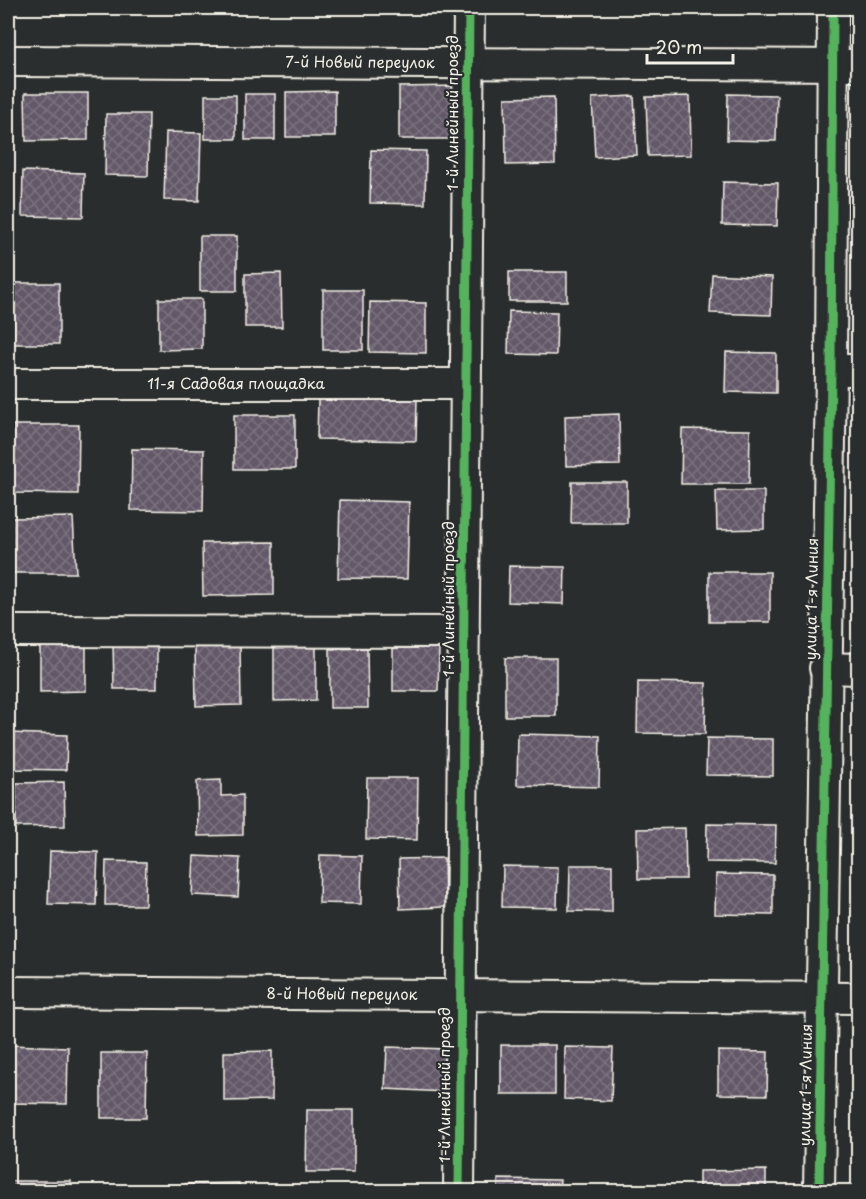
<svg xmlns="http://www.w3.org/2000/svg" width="866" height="1199" font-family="'Playpen Sans',sans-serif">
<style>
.building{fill:url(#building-cross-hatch);stroke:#f4f1e8;stroke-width:1.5}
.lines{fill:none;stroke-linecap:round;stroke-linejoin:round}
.minor-casing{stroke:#f4f1e8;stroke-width:34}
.minor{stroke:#2a2d2e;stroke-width:30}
.cycleway-casing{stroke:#2a2d2e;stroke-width:13}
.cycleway{stroke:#56b35d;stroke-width:9}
.labels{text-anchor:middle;stroke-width:4.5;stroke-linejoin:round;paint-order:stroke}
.street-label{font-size:15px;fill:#f4f1e8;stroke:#2a2d2e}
</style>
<defs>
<pattern id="building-cross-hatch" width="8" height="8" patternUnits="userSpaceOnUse" patternTransform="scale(1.5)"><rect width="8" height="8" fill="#635968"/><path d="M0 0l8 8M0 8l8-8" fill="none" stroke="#7a717e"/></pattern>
</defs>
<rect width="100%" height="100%" fill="#2a2d2e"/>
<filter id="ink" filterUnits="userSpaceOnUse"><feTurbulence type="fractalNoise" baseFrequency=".0167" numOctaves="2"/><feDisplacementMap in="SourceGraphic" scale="12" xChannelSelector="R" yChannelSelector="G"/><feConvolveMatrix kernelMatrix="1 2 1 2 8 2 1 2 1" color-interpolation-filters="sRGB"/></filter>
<g filter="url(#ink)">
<g class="building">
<path d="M457,86L458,139H399V87Z"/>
<path d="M335,91V137H286V92Z"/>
<path d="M25,93H88V140L26,141Z"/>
<rect x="245" y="94" width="30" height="46"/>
<path d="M728,94L777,95L776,141L727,140Z"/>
<rect x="205" y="95" width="31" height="44"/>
<path d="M634,96L637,155L595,157L592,98Z"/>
<path d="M690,96L691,155L648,156L646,97Z"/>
<path d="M554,97L555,164L506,165L505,98Z"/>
<path d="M106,114H149L148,176L105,175Z"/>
<path d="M166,132L201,133L199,201L164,200Z"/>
<path d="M371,150L426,151L425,204L370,203Z"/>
<path d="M23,171L84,173L83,217L22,216Z"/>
<path d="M723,182L778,183L777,226L722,225Z"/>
<rect x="200" y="236" width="37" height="55"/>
<rect x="509" y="272" width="58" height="29"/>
<path d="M281,273L282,327H245V274Z"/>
<path d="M712,274L772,277L771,315L710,313Z"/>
<path d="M14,283H59V344H13Z"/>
<rect x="323" y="290" width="40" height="60"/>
<path d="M159,299H202V349L159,350Z"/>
<path d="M370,302L426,303V353L369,352Z"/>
<path d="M509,311L557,312L556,355L508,354Z"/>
<path d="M726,352L776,353V393L725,392Z"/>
<path d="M318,399L417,400L416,441L317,439Z"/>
<path d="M619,414L620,465L566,466L565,416Z"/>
<rect x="234" y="415" width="61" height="54"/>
<path d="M13,425H79L78,494L13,493Z"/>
<path d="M682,429L750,430L749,484H681Z"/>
<path d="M132,449L204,450L203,511L131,510Z"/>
<path d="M572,482H627V523H571Z"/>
<path d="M716,491H764V529L717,530Z"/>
<path d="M340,500L409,502L407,579L338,578Z"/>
<path d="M73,517L76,573H12V518Z"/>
<path d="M274,542V595L203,596L202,543Z"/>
<path d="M509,566L565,567L564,604L508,602Z"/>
<rect x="709" y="572" width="61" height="50"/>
<path d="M113,643H157V689H114Z"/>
<path d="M240,645L241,705L196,706L195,646Z"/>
<path d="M274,645H316V700L274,701Z"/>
<path d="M86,646V691L40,692V647Z"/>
<path d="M367,648L368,708H330V649Z"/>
<path d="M393,648H439L438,691H393Z"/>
<rect x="505" y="658" width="51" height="58"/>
<path d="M638,682L706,683L705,734L637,733Z"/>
<path d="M8,733L67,735L66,770L8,769Z"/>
<path d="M518,734L600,736L599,787L517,785Z"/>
<path d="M707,738L773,739V776L706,775Z"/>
<path d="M367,778H418L417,840L366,839Z"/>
<path d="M221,780V796L243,795V835L198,836L197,781Z"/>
<path d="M64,782L65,826L16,827V783Z"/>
<path d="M707,824L776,825L775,863L706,862Z"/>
<path d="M685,828L686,879H638L637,829Z"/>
<path d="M50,851L98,852L96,905L48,904Z"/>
<path d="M320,855L362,856L361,904L319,903Z"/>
<path d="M194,856L240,858L238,897L192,895Z"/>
<path d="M444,858L445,907L400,909L399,859Z"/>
<path d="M106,861L146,862L145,905H105Z"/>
<path d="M570,865H612V912L569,911Z"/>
<path d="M503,866L558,867L557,908L502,907Z"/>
<path d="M716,874L773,875V915L715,914Z"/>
<path d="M8,1045L68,1047L67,1104L8,1103Z"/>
<rect x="501" y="1045" width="54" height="49"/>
<path d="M387,1047L447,1049L445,1092L385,1089Z"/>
<path d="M565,1047L613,1048L611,1101L564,1099Z"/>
<path d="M272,1051V1100L224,1101V1052Z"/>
<path d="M718,1051L768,1052L767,1095L718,1094Z"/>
<path d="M101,1053H147L146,1118H101Z"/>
<path d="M307,1110H354V1172H306Z"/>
<path d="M766,1170V1192H699V1171Z"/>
<path d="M498,1179L560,1180L559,1192H498Z"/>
<rect x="8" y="1181" width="63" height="11"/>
<path d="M239,1183V1192H185V1184Z"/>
<rect x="359" y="1188" width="44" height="4"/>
</g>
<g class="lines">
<defs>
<g id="minor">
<path id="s1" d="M8,61L858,65"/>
<path d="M831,370H858"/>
<path id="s2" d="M8,384H465"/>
<path d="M8,631L464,632"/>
<path d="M825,668L858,669"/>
<path id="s3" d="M8,992L858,998"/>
<path d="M459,1192L469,8"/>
<path d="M819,1192L831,370L833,8"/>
</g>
</defs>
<use href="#minor" class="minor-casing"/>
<use href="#minor" class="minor"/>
<defs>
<g id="cycleway">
<path d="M459,1192L469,8"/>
<path d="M819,1192L831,370L833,8"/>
</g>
</defs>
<use href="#cycleway" class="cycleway-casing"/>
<use href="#cycleway" class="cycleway"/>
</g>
</g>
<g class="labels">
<g class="street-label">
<text dy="5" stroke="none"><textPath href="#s1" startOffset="352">7-й Новый переулок</textPath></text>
<text transform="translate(453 113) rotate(-90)" y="5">1-й Линейный проезд</text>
<text dy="5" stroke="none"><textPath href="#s2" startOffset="228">11-я Садовая площадка</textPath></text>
<text transform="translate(449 599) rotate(-90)" y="5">1-й Линейный проезд</text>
<text transform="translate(812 599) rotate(-89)" y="5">улица 1-я Линия</text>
<text dy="5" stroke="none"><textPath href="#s3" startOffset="334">8-й Новый переулок</textPath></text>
<text transform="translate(445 1085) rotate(-90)" y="5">1-й Линейный проезд</text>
<text transform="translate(806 1085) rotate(-89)" y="5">улица 1-я Линия</text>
</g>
</g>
<rect width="866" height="1199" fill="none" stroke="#2a2d2e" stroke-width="30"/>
<rect x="15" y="15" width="836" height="1169" fill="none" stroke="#f4f1e8" stroke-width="2" filter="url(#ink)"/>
<path d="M647 54v9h86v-9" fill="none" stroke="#f4f1e8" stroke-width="3"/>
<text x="656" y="54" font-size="18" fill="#f4f1e8" stroke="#2a2d2e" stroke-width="4.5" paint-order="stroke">20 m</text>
</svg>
